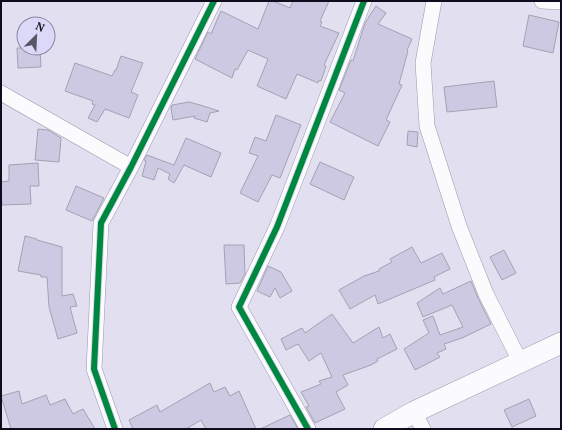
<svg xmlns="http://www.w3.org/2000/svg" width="562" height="430" font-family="'PT Serif',serif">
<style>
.building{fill:#cec9e3;stroke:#a4a1b2}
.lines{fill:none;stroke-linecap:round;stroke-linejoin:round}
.street-casing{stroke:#9b99a9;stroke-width:16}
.secondary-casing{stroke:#9b99a9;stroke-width:22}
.street{stroke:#fbfafd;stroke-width:15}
.secondary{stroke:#fbfafd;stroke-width:21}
.cycleway-casing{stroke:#dcd8f8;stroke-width:8}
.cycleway{stroke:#00873e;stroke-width:6}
</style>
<rect width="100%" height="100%" fill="#e2dff1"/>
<g class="building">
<path d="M269,1H273L290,8L293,1H329L320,21L322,22L320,26L339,33L324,65L326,66L321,81L319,80L318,83L297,74L286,99L257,86L268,59L248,50L237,70L235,69L232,78L195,59L208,32L211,34L221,11L258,29Z"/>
<path d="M376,6L386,13L378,24L412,39L407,50L408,51L399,84L402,85L386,120L390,122L378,146L330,122L345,93L339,90L351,60L353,61L365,23Z"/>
<path d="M529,15L559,22L553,53L523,46Z"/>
<path d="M17,48H40L41,67L18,68Z"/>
<path d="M121,56L143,63L131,92L138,95L129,118L105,109L97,122L88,118L95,105L92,104L93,101L65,91L75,63L112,76L115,70H116Z"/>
<path d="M494,81L497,107L447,112L444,87Z"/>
<path d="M189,102L200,105L219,111L210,113L207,122L194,118L195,116L173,120L171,108L172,105Z"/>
<path d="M276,115L301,125L280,178L272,175L258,202L240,193L258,156L249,153L255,137L266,141Z"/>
<path d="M38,129L48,130L61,138L59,162L35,160Z"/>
<path d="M408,131L418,132L417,147L407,145Z"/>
<path d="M186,138L221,153L211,177L184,165L174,183L168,179L170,174L158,168L154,180L142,176L146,161L144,160L147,155L174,165Z"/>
<path d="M320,162L354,177L344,200L310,184Z"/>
<path d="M38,163L39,186H30L31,204L2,205L1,182L9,181V165Z"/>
<path d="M76,186L104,198L92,221L66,210Z"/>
<path d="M25,236L37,239V240L62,247V296L73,294L77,306L70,307L77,333L58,339L49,307L47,277H41V275L18,271Z"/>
<path d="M224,245H244L245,274L240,283L226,284Z"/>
<path d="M412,247L421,263L442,253L450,269L434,277L435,280L378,304L375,295L350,309L339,290L364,276L379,271V269L392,262L390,259Z"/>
<path d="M504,250L516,273L502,280L490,257Z"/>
<path d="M268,266L281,272L292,291L280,298L275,288L270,297L257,291Z"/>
<path d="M471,281L478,298L491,324L462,338L444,344L446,349L437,353L440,357L415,370L404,349L429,333L423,320L433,316L440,335L463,327L452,305L423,317L417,303L440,288L443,294Z"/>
<path d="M332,314L353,343L379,327L383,338L390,334L397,349L377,359L378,361L371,365L343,375L348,385L336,392L345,409L315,423L306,407L309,406L301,392L321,384L319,381L332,377L321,353L309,361L298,344L286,350L281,339L302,328L305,333Z"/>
<path d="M210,383L214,392L225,387L230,396L239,391L256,429H206L201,420L186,429H133L129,420L157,405L160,412Z"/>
<path d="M19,391L22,404L46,395L50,405L65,399L73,414L83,409L95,429H11L1,396Z"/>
<path d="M529,399L536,416L512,427L504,410Z"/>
<path d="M290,415L298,429H260Z"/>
</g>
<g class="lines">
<defs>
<g id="street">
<path d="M434,1L423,63L427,126L459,226L486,294L521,363"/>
<path d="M542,1L561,2"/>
<path d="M1,93L131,167"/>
<path d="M414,412L423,429"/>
<path d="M115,429L94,369L101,223L131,167L214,1"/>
<path d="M308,429L239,307L277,227L364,1"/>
</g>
<path id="secondary" d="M384,429L414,412L561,343"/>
</defs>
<use href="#street" class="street-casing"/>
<use href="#secondary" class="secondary-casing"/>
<use href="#street" class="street"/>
<use href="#secondary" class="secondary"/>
<defs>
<g id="cycleway">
<path d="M115,429L94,369L101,223L131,167L214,1"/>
<path d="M308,429L239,307L277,227L364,1"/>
</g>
</defs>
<use href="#cycleway" class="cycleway-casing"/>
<use href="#cycleway" class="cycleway"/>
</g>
<rect width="562" height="430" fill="none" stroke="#0f0c1e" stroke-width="4"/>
<g transform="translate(36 36) rotate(24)"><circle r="19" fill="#dcd8f8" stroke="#8a86a1"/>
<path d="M0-3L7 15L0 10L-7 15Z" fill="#595668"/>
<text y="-6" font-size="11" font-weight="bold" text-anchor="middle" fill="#0f0c1e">N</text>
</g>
</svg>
